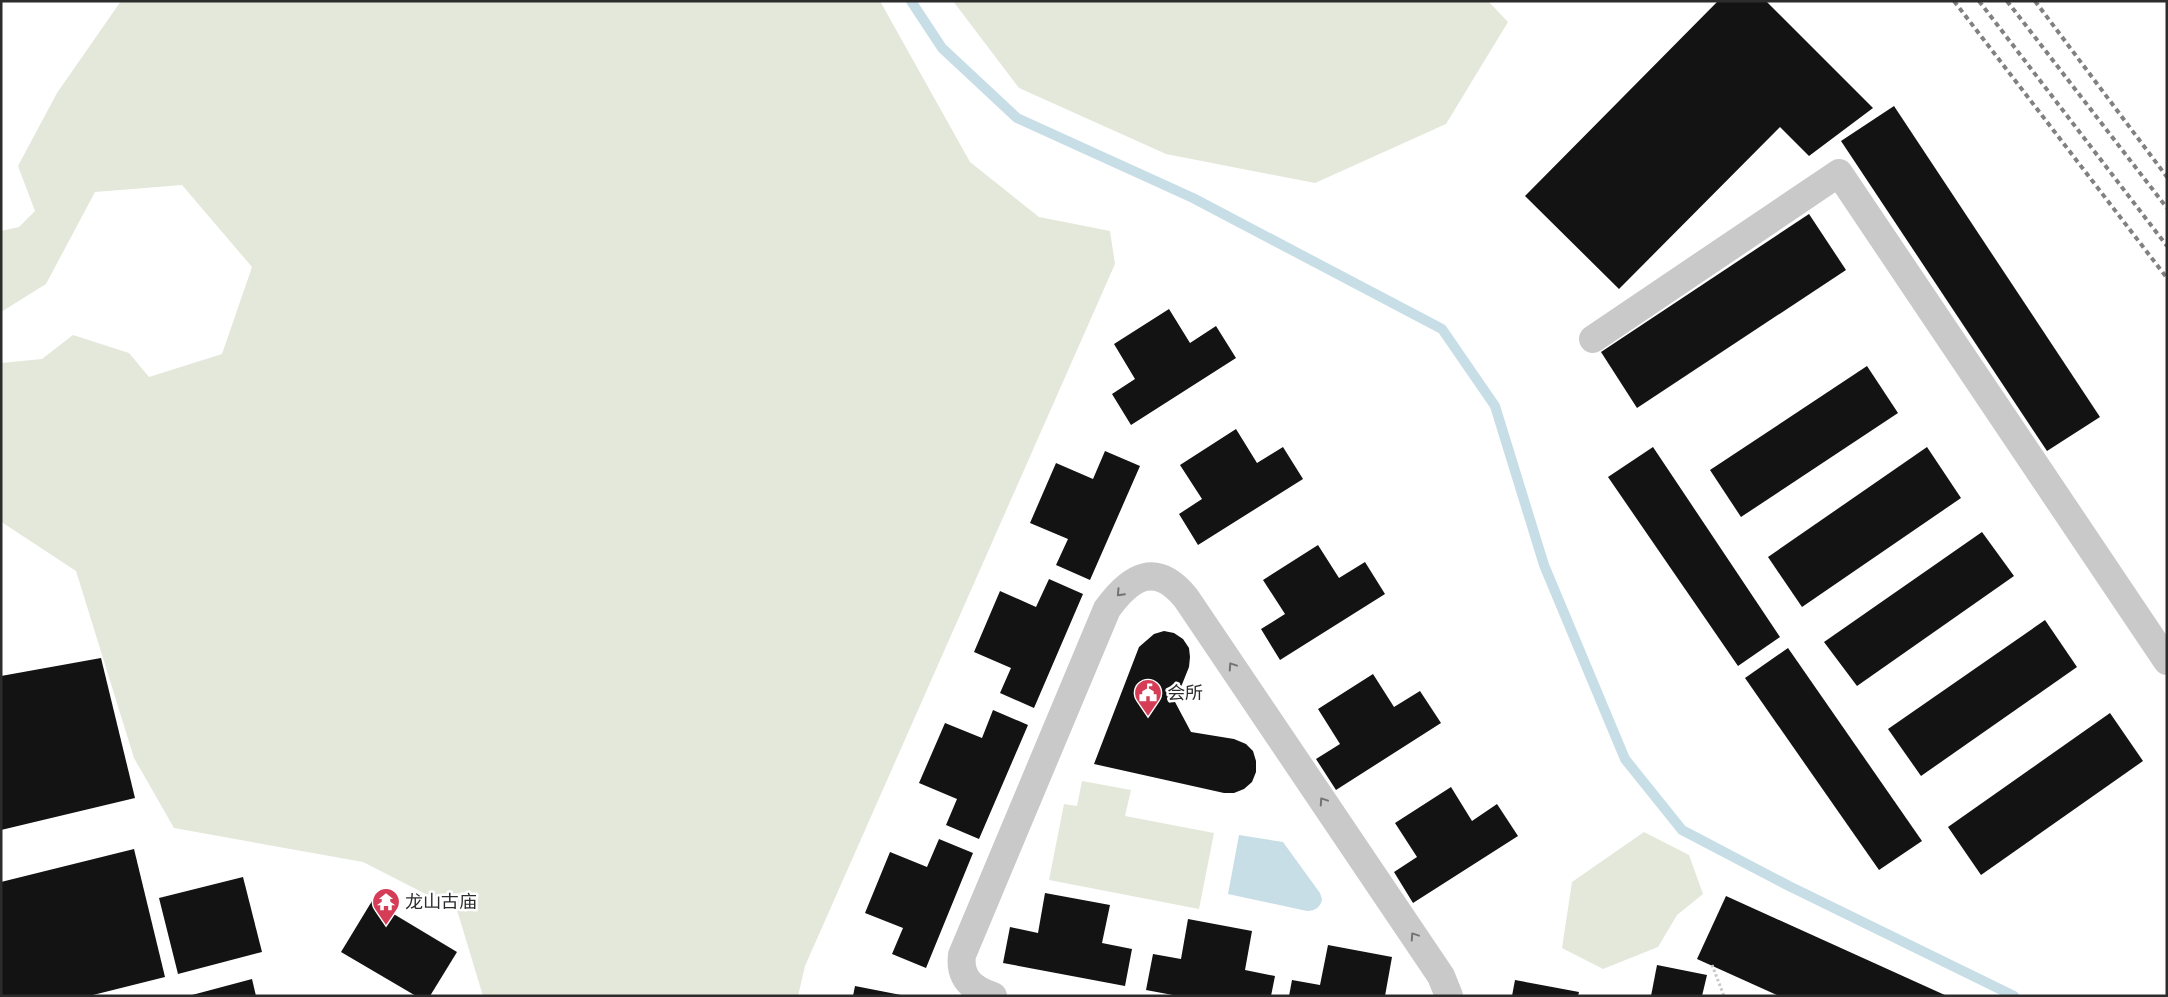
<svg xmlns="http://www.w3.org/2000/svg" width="2168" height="997" font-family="'PT Sans Narrow','Noto Sans SC',sans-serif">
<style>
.green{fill:#e3e8da}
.water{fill:#c7dee7}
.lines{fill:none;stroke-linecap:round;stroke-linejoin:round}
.stream{stroke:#c7dee7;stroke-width:10}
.building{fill:#131313}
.path{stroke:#c9c9c9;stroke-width:3;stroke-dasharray:2.5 2.5;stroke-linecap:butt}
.minor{stroke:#c9c9c9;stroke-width:28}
.rail{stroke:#818181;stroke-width:4;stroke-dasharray:5 4;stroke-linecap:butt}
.oneway{stroke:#737373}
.labels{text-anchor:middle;stroke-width:5;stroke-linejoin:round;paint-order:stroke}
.poi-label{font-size:18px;fill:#2c2c2c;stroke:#fff;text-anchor:start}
</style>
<rect width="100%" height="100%" fill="#fff"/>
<g class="green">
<path d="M121,1H880L970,162L1039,217L1110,231L1115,264L805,966L798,996H483L457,910L363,862L174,828L134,758L76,571L3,523L1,520V363L42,359L73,335L129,353L149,377L222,354L252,267L182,185L95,192L46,284L1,312V231L19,227L35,211L18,166L57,93Z"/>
<path d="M953,1H1488L1508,22L1446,124L1315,183L1166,154L1019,88Z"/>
<path d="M1082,781L1131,790L1125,816L1214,833L1199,909L1049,880L1064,804L1077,806Z"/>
<path d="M1644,832L1689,855L1703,894L1677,915L1658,947L1603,969L1562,948L1572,882Z"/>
</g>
<path class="water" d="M1239,835L1283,842L1320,893L1322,899C1321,907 1315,911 1307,911L1228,894Z"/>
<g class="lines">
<path class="stream" d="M911,1L942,48L1017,118L1193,198L1442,329L1495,406L1544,565L1625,759L1682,830L1789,886L2014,996"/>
</g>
<g class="building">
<path d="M1718,1H1766L1873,108L1809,156L1780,127L1619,289L1525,196Z"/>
<path d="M1894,106L2100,417L2047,451L1841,141Z"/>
<path d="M1809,214L1846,270L1637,408L1601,352Z"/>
<path d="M1169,309L1190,343L1216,326L1236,358L1131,425L1112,394L1135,379L1114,344Z"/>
<path d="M1867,366L1898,413L1741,517L1710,470Z"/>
<path d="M1236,429L1257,463L1283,447L1303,479L1198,545L1179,514L1202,499L1180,465Z"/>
<path d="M1653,447L1780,637L1738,666L1608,477Z"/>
<path d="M1927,447L1961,498L1802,607L1768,557Z"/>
<path d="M1105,451L1140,466L1090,580L1056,565L1068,539L1030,523L1056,463L1093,479Z"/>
<path d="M1982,532L2014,576L1857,686L1824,642Z"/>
<path d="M1318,545L1339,578L1365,562L1385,594L1280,660L1261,629L1285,614L1263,580Z"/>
<path d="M1049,579L1083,594L1034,708L1000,693L1011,668L974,652L1000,591L1036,607Z"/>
<path d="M2045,620L2077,667L1921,776L1888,729Z"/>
<path d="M1164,631L1174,633L1183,639L1189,648L1190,657L1189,667L1175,702L1191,732L1234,739L1246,744L1253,751L1256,761V772L1252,782L1244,789L1234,793H1224L1094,764L1139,647L1154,634Z"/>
<path d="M1788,648L1922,841L1879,870L1745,678Z"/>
<path d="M101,658L135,798L1,830V676Z"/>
<path d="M1373,674L1394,707L1420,691L1441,723L1336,790L1316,759L1340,744L1318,709Z"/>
<path d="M993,710L1028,725L979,839L946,825L957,799L919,783L945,723L982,738Z"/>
<path d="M2110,713L2143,761L1981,875L1948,827Z"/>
<path d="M1451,787L1472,821L1497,804L1518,836L1413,903L1394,872L1417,857L1395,823Z"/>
<path d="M939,839L973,853L926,968L892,954L903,928L865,913L890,852L927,867Z"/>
<path d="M134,849L165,977L89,996H1V882Z"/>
<path d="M243,877L262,952L178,974L159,898Z"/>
<path d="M1045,893L1110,905L1102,943L1132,949L1125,986L1003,963L1010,927L1038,933Z"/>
<path d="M1726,896L1947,996H1779L1697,959Z"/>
<path d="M372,901L457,952L430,996H416L341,952Z"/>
<path d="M1188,919L1252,931L1245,970L1275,976L1271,996H1178L1146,990L1153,954L1181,959Z"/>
<path d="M1328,945L1392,957L1385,996H1289L1292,980L1320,985Z"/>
<path d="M1657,965L1707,975L1702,996H1651Z"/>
<path d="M252,979L256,996H193L192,995Z"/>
<path d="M1515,980L1579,992L1578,996H1512Z"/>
<path d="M855,986L901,995V996H853Z"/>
</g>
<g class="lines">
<path class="path" d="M1712,965L1724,996"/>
<g class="minor">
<path d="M1593,339L1839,173L2167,661"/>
<path d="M993,996C972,989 959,978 962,955L1107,609C1131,576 1156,561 1186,598L1441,976L1449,996"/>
</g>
<g class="rail">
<path d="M1954,1L2167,278"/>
<path d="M1979,1L2167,246"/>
<path d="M2007,1L2167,208"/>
<path d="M2035,1L2167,177"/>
</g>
</g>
<defs><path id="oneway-chevron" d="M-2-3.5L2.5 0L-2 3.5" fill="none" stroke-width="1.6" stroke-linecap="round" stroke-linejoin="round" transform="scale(1.25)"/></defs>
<g class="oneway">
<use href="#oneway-chevron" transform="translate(1120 593) rotate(133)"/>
<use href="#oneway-chevron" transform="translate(1232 666) rotate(-124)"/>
<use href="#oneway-chevron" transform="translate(1323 801) rotate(-124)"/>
<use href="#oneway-chevron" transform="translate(1414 936) rotate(-124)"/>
</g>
<defs>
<symbol id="civic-pin" viewBox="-11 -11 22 30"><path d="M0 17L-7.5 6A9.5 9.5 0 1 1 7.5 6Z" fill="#d53c56" stroke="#fff"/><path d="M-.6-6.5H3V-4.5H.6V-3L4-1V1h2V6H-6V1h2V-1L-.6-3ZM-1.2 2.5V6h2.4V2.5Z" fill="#fff"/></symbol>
<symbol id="temple-pin" viewBox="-11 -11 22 30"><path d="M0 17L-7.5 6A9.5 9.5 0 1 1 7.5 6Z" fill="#d53c56" stroke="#fff"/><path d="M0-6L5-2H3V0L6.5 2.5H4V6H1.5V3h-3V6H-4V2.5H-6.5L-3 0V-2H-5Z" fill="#fff"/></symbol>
</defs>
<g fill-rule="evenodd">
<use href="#civic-pin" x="1132" y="677" width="32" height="43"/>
<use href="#temple-pin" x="370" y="886" width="32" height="43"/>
</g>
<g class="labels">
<g class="poi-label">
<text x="1167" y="699">会所</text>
<text x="405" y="908">龙山古庙</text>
</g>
</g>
<rect width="2168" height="997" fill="none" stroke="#2c2c2c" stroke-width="5"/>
</svg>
